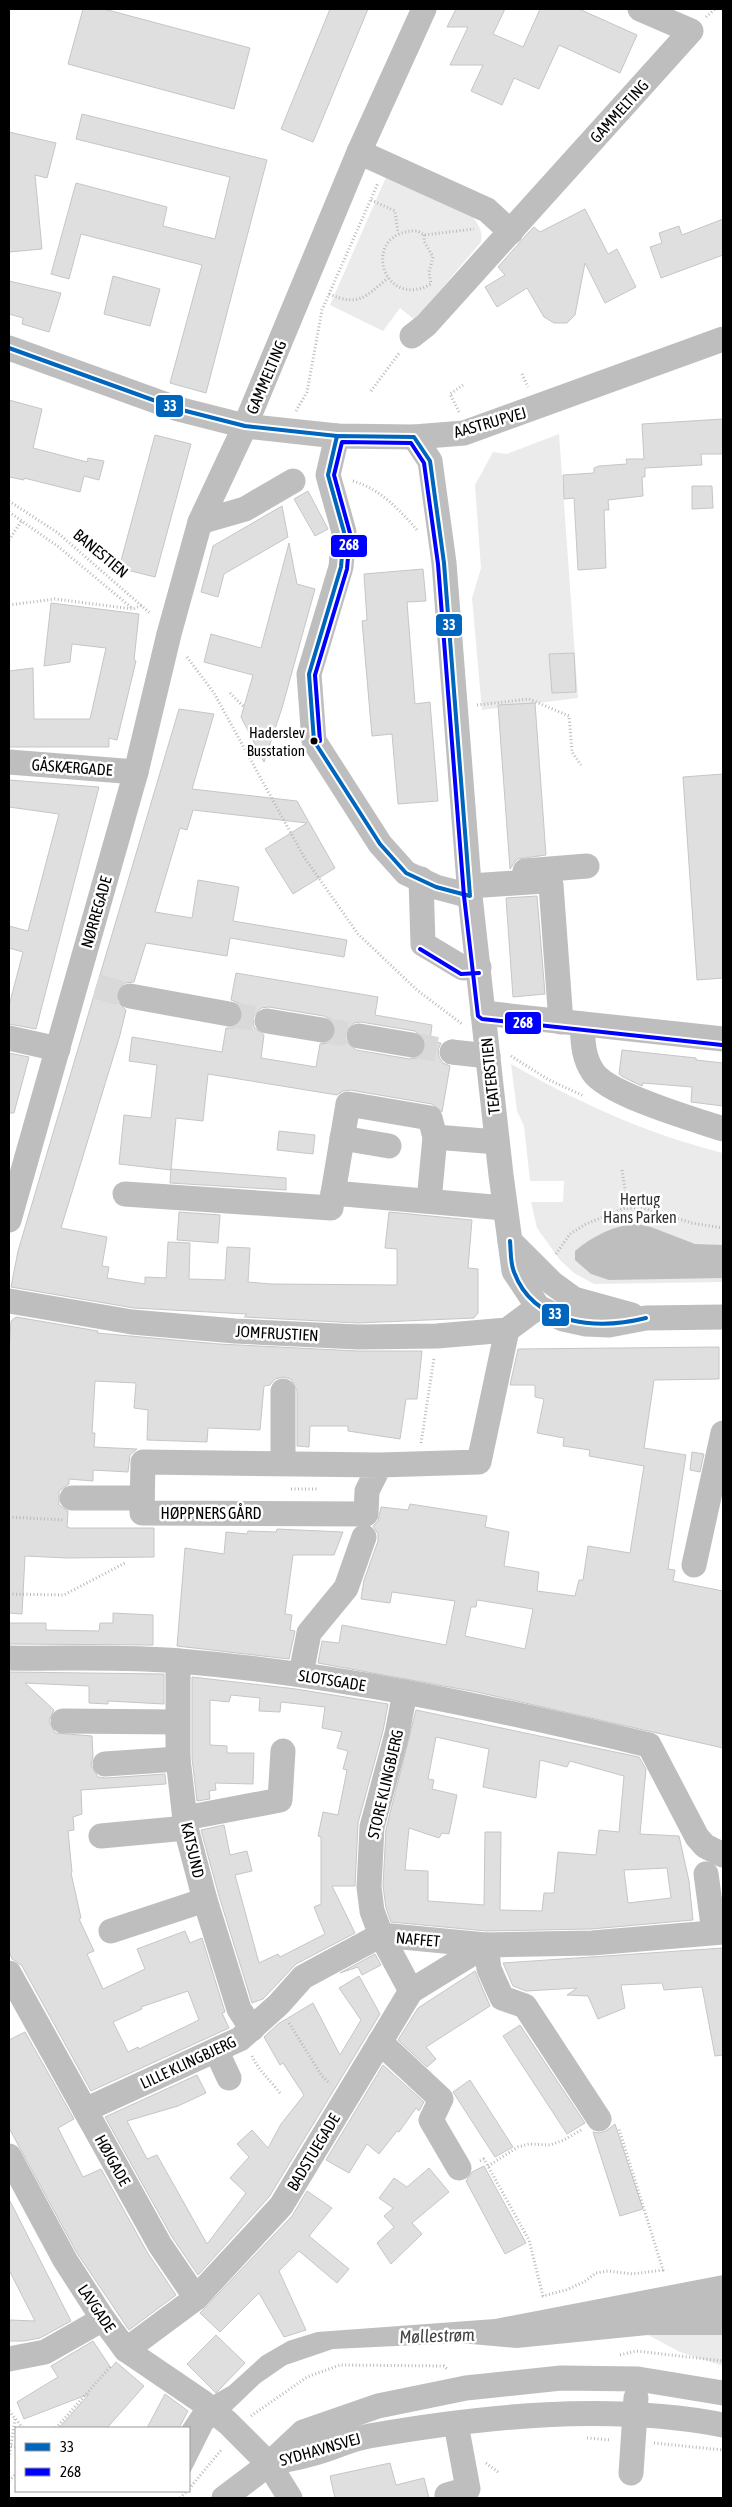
<svg xmlns="http://www.w3.org/2000/svg" width="732" height="2507" font-family="'Asap Condensed',sans-serif">
<style>
.green{fill:#ebebeb}
.water{fill:#bebebe}
.building{fill:#dfdfdf;stroke:#c6c6c6;fill-rule:evenodd}
.lines{fill:none;stroke-linecap:round;stroke-linejoin:round}
.minor-tunnel{stroke:#d9d9d9;stroke-width:25;stroke-dasharray:25 12;stroke-linecap:butt}
.path{stroke:#b9b9b9;stroke-width:3;stroke-dasharray:1 2.5;stroke-linecap:butt}
.minor{stroke:#bebebe;stroke-width:25}
.bus-1-casing{stroke:#fff;stroke-width:8}
.bus-2-casing{stroke:#fff;stroke-width:8}
.bus-1{stroke:#0065bd;stroke-width:4}
.bus-2{stroke:#00f;stroke-width:4}
.bus-dot{fill:#000;stroke:#fff;stroke-width:2}
.labels{text-anchor:middle;stroke-width:5;stroke-linejoin:round;paint-order:stroke}
.bus-label{font-size:15px;fill:#000;stroke:#fff;text-anchor:end}
.street-label{font-size:16px;fill:#000;stroke:#fff}
.park-label{font-size:16px;fill:#323232;stroke:#fff}
.water-label{font-size:18px;font-style:italic;fill:#434343;stroke:#fff}
.line-badge{stroke:#fff;stroke-width:2}
.badge-label{font-size:14px;text-anchor:middle;font-weight:bold;fill:#fff}
</style>
<rect width="100%" height="100%" fill="#fff"/>
<g class="green">
<path d="M387,175L472,216C479,225 483,231 481,242L415,320L400,308L383,331L330,305Z"/>
<path d="M559,434L578,698L482,710L472,598L481,568L475,485L493,452L507,454Z"/>
<path d="M511,1064C579,1103 647,1134 723,1153V1282L594,1284L574,1273L560,1260L537,1228L531,1202H563L564,1181H530L524,1126L517,1111Z"/>
<path d="M648,2335H723V2366L680,2352Z"/>
</g>
<g class="water">
<path d="M637,1224L651,1227L695,1244L723,1245V1278L609,1280L591,1274L575,1260V1251C593,1236 614,1225 637,1224Z"/>
<path d="M723,2275V2335H648L517,2348L460,2343L333,2349L286,2365L260,2383L212,2429L189,2475V2428H181L197,2404L229,2386L262,2356L288,2341L317,2332L495,2319Z"/>
</g>
<g class="building">
<path d="M83,9H104L250,48L234,109L68,64Z"/>
<path d="M330,9H368L313,142L281,129Z"/>
<path d="M456,9H505L493,34L523,47L540,9H579L637,35L620,73L559,45L539,89L514,78L502,105L471,91L483,65H450L468,27H447Z"/>
<path d="M82,114L267,160L206,393L170,383L202,265L81,234L69,279L51,274L76,183L167,207L163,226L215,239L230,177L76,139Z"/>
<path d="M9,132L56,143L47,178L35,175L42,249L9,252Z"/>
<path d="M585,209L608,254L617,249L636,287L605,303L585,263L575,315L567,323H554L544,317L527,288L497,307L485,287L505,275L498,267L529,232L534,227L540,232Z"/>
<path d="M723,219V255L661,278L650,247L662,243L659,233L679,226L682,235Z"/>
<path d="M113,276L160,289L150,326L104,314Z"/>
<path d="M9,281L61,293L49,332L22,324L23,318L9,314Z"/>
<path d="M9,400L42,409L33,448L87,462L88,458L104,461L99,480L84,476L80,492L24,478V480L9,477Z"/>
<path d="M723,419V454H701L702,465L645,468V477H642L643,496L608,500L609,510H604L606,568L578,570L574,498L564,499L563,475L594,473V468L599,466L627,464L626,459H644L642,424Z"/>
<path d="M155,435L191,444L155,577L119,568Z"/>
<path d="M692,486H712L713,508L692,509Z"/>
<path d="M308,491L328,529L315,536L294,499Z"/>
<path d="M282,506L288,537L224,574L218,597L201,592L213,546Z"/>
<path d="M289,543L297,584L315,589L282,708L264,762L241,717L253,675L204,662L211,634L261,648Z"/>
<path d="M423,569L426,601L407,602L415,704L430,702L438,801L398,804L392,734L372,736L362,621L367,620L364,574Z"/>
<path d="M51,603L139,614L134,660L136,661L117,740L109,738V747H9V671L33,668L34,719H90L106,648L72,644L70,662L44,666Z"/>
<path d="M574,653L576,692L552,693L549,654Z"/>
<path d="M535,703L546,855L517,859L510,869L498,705Z"/>
<path d="M179,709L214,714L192,789L297,801L335,868L293,894L265,849L307,823L193,810L187,830L180,828L155,912L192,918L198,880L239,887L233,921L347,940L344,957L230,938L227,956L146,943L134,982L125,983L116,993L117,1001L126,1010L120,1035L61,1228L107,1237L102,1266L109,1267L107,1278L145,1284V1277L166,1278L168,1242L190,1243L189,1279L225,1280L227,1247L250,1248L248,1282L271,1284L397,1285V1249L385,1248L389,1212L472,1220L468,1268L478,1269V1313L474,1318L358,1323L244,1317L247,1314L134,1308L11,1287L18,1251Z"/>
<path d="M723,774V978L697,980L683,777Z"/>
<path d="M9,780L99,787L36,1029L9,1024V1006L23,952L9,948V926L28,931L59,814L9,807Z"/>
<path d="M537,896L545,994L513,997L506,898Z"/>
<path d="M236,973L378,997L375,1015L432,1025L430,1041L441,1043L438,1050L439,1057L443,1063L450,1066L442,1112L432,1104L350,1090L343,1091L337,1095L208,1074L203,1121L176,1118L171,1170L119,1164L124,1115L151,1118L157,1065L129,1061L132,1037L222,1052L226,1028H233L240,1024L243,1016L239,1003L231,1000ZM269,1007L324,1016L331,1019L336,1025V1033L328,1043L320,1044L316,1067L261,1058L264,1035L254,1027L253,1018L261,1008ZM361,1022L415,1031L425,1040L426,1048L417,1058L410,1059L356,1050L346,1041L345,1033L354,1023Z"/>
<path d="M622,1050L696,1058V1060L723,1063V1106L691,1102L692,1087L643,1083L642,1086L623,1077L619,1074Z"/>
<path d="M9,1053L29,1057L14,1113H9Z"/>
<path d="M279,1131L315,1135L313,1154L277,1150Z"/>
<path d="M171,1169L286,1178V1190L170,1183Z"/>
<path d="M179,1212L220,1215L218,1243L177,1240Z"/>
<path d="M16,1317L98,1331L97,1333L219,1344L357,1351H422L417,1399H406L400,1439L348,1431V1426H310L309,1447L297,1446V1391L291,1379L283,1377L275,1379L270,1385L264,1386L260,1430L208,1428L207,1442L147,1440L148,1410L134,1408L136,1383L95,1381L92,1433H95L94,1447L137,1449L130,1455L128,1472L93,1470V1481L69,1479V1484L59,1491V1505L68,1511L67,1527L70,1528H154V1557L68,1558L25,1556L22,1614L9,1613V1353L11,1321Z"/>
<path d="M719,1347V1379L654,1380L644,1448L686,1455L668,1569L675,1570L673,1581L723,1591V1748L477,1692L318,1663L322,1641L339,1643L342,1625L446,1645L455,1601L392,1592L390,1603L361,1599L364,1580L378,1541V1534L373,1526L378,1521L381,1507L408,1510L410,1504L487,1516L485,1527L509,1532L504,1566L539,1572L537,1591L575,1596L579,1580H583L588,1546L630,1553L644,1466L589,1456L590,1450L563,1446L564,1438L537,1433L544,1399L535,1397V1385H510L518,1349ZM477,1600L533,1609L525,1649L465,1636L471,1607H476Z"/>
<path d="M692,1452L704,1454L700,1472L690,1470Z"/>
<path d="M277,1529L343,1532L334,1555H293L285,1614L292,1615L290,1630L295,1631L289,1659L177,1646L185,1548L224,1554L226,1532L247,1534L248,1531L276,1532Z"/>
<path d="M113,1613L153,1615V1645L9,1644V1623H46V1630L99,1631L100,1623H113Z"/>
<path d="M9,1672L164,1674V1704L108,1701V1704L89,1703V1686L25,1683L54,1710L49,1721L55,1733L92,1736L93,1756L91,1765L98,1777L106,1778L165,1774L166,1784L81,1790L82,1814L73,1817L74,1830L68,1831L72,1872L71,1873L81,1918L79,1919L94,1951L87,1954L103,1989L145,1969L137,1949L185,1931L190,1943L202,1938L225,2012L222,2013L229,2028L91,2091L22,1966L12,1959L9,1951ZM188,1991L199,2020L139,2049L138,2047L128,2052L113,2022L142,2009L141,2007Z"/>
<path d="M192,1677L296,1689L388,1704L383,1731L358,1823L355,1886H332L355,1933L296,1964L263,1999L252,2003L219,1896L201,1830L224,1825L230,1855L247,1851L252,1871L235,1875L259,1963L278,1954L280,1957L325,1934L314,1907L321,1904V1837L318,1836L323,1812L338,1815L347,1770L343,1769L348,1751L337,1748L342,1732L322,1728L325,1707L281,1702L280,1712L259,1711L260,1698L231,1695L229,1702L210,1700V1745L227,1746V1753H254L253,1784L215,1783L216,1790L209,1791L210,1799L197,1801L192,1758Z"/>
<path d="M416,1710L639,1757L646,1769L640,1834L679,1836L689,1881L693,1920L591,1929L487,1931L391,1922L386,1908L383,1886L386,1829ZM436,1737L489,1749L483,1787L536,1798L540,1760L567,1767L570,1761L624,1776L619,1832L599,1830L596,1855L558,1852L554,1893H544L542,1911L500,1910L501,1832H485L484,1905L428,1901V1871L405,1870L409,1828L439,1838L442,1833L449,1834L457,1795L432,1789L434,1780L428,1779ZM667,1868L671,1898L628,1903L624,1870Z"/>
<path d="M723,1948V2055L715,2056L702,1987L664,1990L662,1983L621,1985L625,2008L598,2019L588,1996L567,1995L577,1988L526,1991L513,1986L503,1963Z"/>
<path d="M375,1954L381,1965L362,1975L358,1967L340,1973Z"/>
<path d="M475,1971L490,2006L426,2047L436,2059L427,2067L398,2040L418,2008Z"/>
<path d="M359,1976L380,2014L269,2197L198,2275L172,2237L105,2117L197,2075L206,2093L178,2106L127,2121L147,2159L157,2155L207,2244L246,2193L230,2178L249,2157L237,2144L252,2130L268,2148L281,2124L304,2095L283,2063L280,2065L264,2037L278,2024L313,2003L340,2055L361,2020L339,1988Z"/>
<path d="M520,2025L585,2123L567,2134L503,2036Z"/>
<path d="M25,2032L74,2119L58,2128L83,2177L101,2169L147,2252L176,2295L129,2330L77,2253L9,2128V2040Z"/>
<path d="M383,2065L424,2102L419,2111L416,2108L399,2132L397,2131L379,2154L367,2144L349,2173L326,2160Z"/>
<path d="M470,2080L513,2147L495,2157L453,2092Z"/>
<path d="M615,2124L643,2209L620,2216L593,2132L599,2133L606,2131Z"/>
<path d="M484,2166L526,2243L505,2254L466,2181L472,2172Z"/>
<path d="M429,2168L449,2192L412,2223L422,2234L391,2264L377,2243L394,2227L384,2216L393,2208L379,2198L394,2178L407,2187Z"/>
<path d="M307,2191L332,2208L309,2236L349,2269L337,2283L299,2251L279,2271L306,2330L284,2337L259,2293L220,2332L200,2313L292,2216Z"/>
<path d="M9,2199L71,2321L40,2338L24,2341H9V2320L35,2321L9,2270Z"/>
<path d="M216,2335L245,2363L216,2393L187,2364Z"/>
<path d="M93,2341L111,2368L116,2362L144,2386L107,2428H59L89,2394L24,2419L17,2402L58,2377L51,2366Z"/>
<path d="M165,2394L188,2411L179,2428H147Z"/>
<path d="M390,2463L396,2485L424,2478L429,2498H335L330,2476Z"/>
</g>
<g class="lines">
<g class="minor-tunnel">
<path d="M96,986L130,996"/>
<path d="M229,1014L267,1021"/>
<path d="M322,1030L359,1036"/>
<path d="M412,1045L452,1052"/>
</g>
<g class="path">
<path d="M706,17L715,9"/>
<path d="M371,200L395,211L398,233"/>
<path d="M424,235V241L433,257L429,272L431,284C381,312 359,229 418,231L424,235L474,229"/>
<path d="M329,294C359,307 365,297 388,278"/>
<path d="M522,374L528,387"/>
<path d="M371,391L400,352"/>
<path d="M296,411L307,392L322,310L378,183"/>
<path d="M459,412L450,394L463,385"/>
<path d="M353,481C380,489 399,509 417,530"/>
<path d="M9,501L58,533L151,614"/>
<path d="M9,512L60,548L133,609"/>
<path d="M9,540L22,520"/>
<path d="M9,605L55,599L133,609L142,605"/>
<path d="M187,657L214,693L304,857L358,934L417,990L462,1024"/>
<path d="M230,693L244,707"/>
<path d="M477,705L529,699L569,716L572,752L581,765"/>
<path d="M275,730L293,737"/>
<path d="M511,1056L549,1080L584,1096"/>
<path d="M622,1170L628,1208"/>
<path d="M556,1254L570,1234L586,1224L625,1208H643L692,1223L723,1228"/>
<path d="M421,1443L434,1358"/>
<path d="M291,1489H317"/>
<path d="M9,1517L63,1520"/>
<path d="M9,1594L64,1595L125,1563"/>
<path d="M289,2023L322,2076L330,2084"/>
<path d="M252,2056C258,2070 270,2080 280,2093"/>
<path d="M480,2161L484,2159L529,2240L543,2296L566,2290L584,2282L596,2273L608,2271L632,2274L663,2270L619,2129"/>
<path d="M488,2166L518,2147L529,2144L550,2145L564,2140L581,2130"/>
<path d="M620,2355L636,2351L723,2361"/>
<path d="M9,2411L23,2428"/>
<path d="M251,2416L307,2377L340,2365L444,2366L447,2369"/>
<path d="M56,2428L111,2366"/>
<path d="M587,2438L611,2440"/>
<path d="M654,2443L723,2450"/>
<path d="M11,2446L16,2447"/>
<path d="M9,2458L15,2419"/>
<path d="M486,2463L498,2472"/>
<path d="M9,2481L16,2474"/>
<path d="M189,2489L222,2449"/>
<path d="M180,2498L187,2491"/>
</g>
<g class="minor">
<path d="M359,152L487,210L511,232"/>
<path d="M412,336L426,325L691,31L640,9"/>
<path d="M9,348L178,409L245,426L337,436L414,437L464,433L723,339"/>
<path d="M337,436L328,475L344,532L341,567L309,674L314,741L380,844L406,873L436,887L470,896"/>
<path d="M414,437L430,461L444,563L470,896L501,1175L514,1271L538,1307L563,1319L586,1324L609,1325L646,1318L723,1317"/>
<path d="M200,522L245,509L293,481"/>
<path d="M9,762L136,772"/>
<path d="M525,871L587,866"/>
<path d="M421,879L423,944L463,968L479,967"/>
<path d="M470,886L544,881L551,885L561,1022"/>
<path d="M130,996L229,1014"/>
<path d="M483,1013L723,1039"/>
<path d="M267,1021L322,1030"/>
<path d="M582,1024C583,1042 583,1057 593,1072C608,1095 696,1120 723,1129"/>
<path d="M359,1036L412,1045"/>
<path d="M9,1038L58,1049"/>
<path d="M452,1052L488,1056"/>
<path d="M342,1138L389,1146"/>
<path d="M333,1193L348,1104L430,1118L435,1137"/>
<path d="M125,1194L331,1208L333,1193L504,1208"/>
<path d="M429,1201L435,1137L497,1142"/>
<path d="M9,1220L136,772L169,634L200,522L245,426L359,152L424,9"/>
<path d="M510,1241L552,1283L574,1299L632,1315"/>
<path d="M9,1301L132,1322L235,1331L358,1337L437,1336L507,1330L538,1307"/>
<path d="M283,1391V1463"/>
<path d="M380,1465L367,1491L366,1514L142,1513L143,1462L380,1465L479,1462L507,1330"/>
<path d="M72,1498H142"/>
<path d="M694,1565L723,1433"/>
<path d="M9,1658C65,1659 123,1656 179,1661C338,1674 494,1708 649,1745L697,1837L705,1846L723,1855"/>
<path d="M178,1661V1759L186,1828L205,1900L239,2009L252,2029"/>
<path d="M301,1674L309,1633L346,1588L364,1537"/>
<path d="M405,1692L397,1734L372,1827L369,1887L372,1911L381,1935L411,1991L486,1945L592,1943L723,1932"/>
<path d="M63,1721L177,1722"/>
<path d="M105,1764L178,1759"/>
<path d="M185,1818L280,1800L283,1751"/>
<path d="M101,1836L186,1828"/>
<path d="M706,1874L714,1932"/>
<path d="M111,1931L205,1900"/>
<path d="M381,1935L486,1945L489,1969L502,1998L525,2006L599,2119"/>
<path d="M9,1973L160,2245L196,2298"/>
<path d="M380,2042L441,2099L431,2120L459,2168"/>
<path d="M216,2050L229,2078"/>
<path d="M85,2110L240,2039L279,2004L303,1977L381,1935"/>
<path d="M9,2156L65,2260L103,2319L126,2350L201,2401L228,2423L269,2464L290,2498"/>
<path d="M126,2350L196,2298L281,2206L411,1991"/>
<path d="M9,2359L45,2352L103,2319"/>
<path d="M271,2463C286,2460 301,2457 315,2453C333,2448 351,2439 369,2436C483,2416 610,2403 723,2425"/>
<path d="M631,2473L636,2398"/>
<path d="M447,2495L468,2489L456,2424"/>
<path d="M224,2498L269,2464L303,2432L378,2406L466,2388L561,2378L638,2379L723,2393"/>
</g>
<defs>
<g id="bus-1">
<path d="M9,348L178,409L245,426L337,436"/>
<path d="M337,436L414,437L430,461L444,563L470,896L436,887L406,873L380,844L314,741L309,674L341,567L344,532L328,475Z"/>
<path d="M510,1241C511,1251 510,1262 514,1272C534,1326 598,1330 646,1318"/>
</g>
<g id="bus-2">
<path d="M320,741L315,675L347,569L350,533L334,475L342,442L411,443L424,463L438,564L464,896L478,1016L482,1019L722,1045"/>
<path d="M420,949L461,974L479,973"/>
</g>
</defs>
<use href="#bus-1" class="bus-1-casing"/>
<use href="#bus-2" class="bus-2-casing"/>
<use href="#bus-1" class="bus-1"/>
<use href="#bus-2" class="bus-2"/>
</g>
<circle class="bus-dot" cx="314" cy="741" r="4.5"/>
<g class="labels">
<g class="bus-label">
<text x="305" y="738">Haderslev<tspan x="305" dy="18">Busstation</tspan></text>
</g>
<g class="street-label">
<text transform="translate(619 111) rotate(-48)" y="6">GAMMELTING</text>
<text transform="translate(266 377) rotate(-67)" y="6">GAMMELTING</text>
<text transform="translate(490 422) rotate(-16)" y="6">AASTRUPVEJ</text>
<text transform="translate(101 553) rotate(40)" y="6">BANESTIEN</text>
<text transform="translate(72 767) rotate(4)" y="6">GÅSKÆRGADE</text>
<text transform="translate(96 912) rotate(-74)" y="6">NØRREGADE</text>
<text transform="translate(490 1076) rotate(-96)" y="6">TEATERSTIEN</text>
<text transform="translate(277 1333) rotate(3)" y="6">JOMFRUSTIEN</text>
<text x="211" y="1519">HØPPNERS GÅRD</text>
<text transform="translate(332 1680) rotate(9)" y="6">SLOTSGADE</text>
<text transform="translate(385 1784) rotate(-77)" y="6">STORE KLINGBJERG</text>
<text transform="translate(193 1850) rotate(77)" y="6">KATSUND</text>
<text transform="translate(418 1939) rotate(5)" y="6">NAFFET</text>
<text transform="translate(188 2062) rotate(-25)" y="6">LILLE KLINGBJERG</text>
<text transform="translate(313 2152) rotate(-59)" y="6">BADSTUEGADE</text>
<text transform="translate(113 2160) rotate(61)" y="6">HØJGADE</text>
<text transform="translate(97 2308) rotate(56)" y="6">LAVGADE</text>
<text transform="translate(320 2449) rotate(-16)" y="6">SYDHAVNSVEJ</text>
</g>
<g class="park-label">
<text x="640" y="1205">Hertug<tspan x="640" dy="18">Hans Parken</tspan></text>
</g>
<g class="water-label">
<text transform="translate(437 2336) rotate(-2)" y="6">Møllestrøm</text>
</g>
</g>
<g class="line-badge">
<rect x="155" y="394" width="29" height="24" rx="5" fill="#0065bd"/>
<rect x="330" y="534" width="38" height="24" rx="5" fill="#00f"/>
<rect x="435" y="613" width="28" height="24" rx="5" fill="#0065bd"/>
<rect x="504" y="1011" width="38" height="24" rx="5" fill="#00f"/>
<rect x="541" y="1303" width="29" height="24" rx="5" fill="#0065bd"/>
</g>
<g class="badge-label">
<text x="170" y="411">33</text>
<text x="349" y="550">268</text>
<text x="449" y="630">33</text>
<text x="523" y="1028">268</text>
<text x="555" y="1319">33</text>
</g>
<rect width="732" height="2507" fill="none" stroke="#000000" stroke-width="20"/>
<rect x="15" y="2427" width="175" height="65" fill="#ffffff" stroke="#999999"/>
<rect x="25" y="2443" width="25" height="8" fill="#0065bd" stroke="#999999"/>
<text x="60" y="2452" font-size="15" fill="#000000">33</text>
<rect x="25" y="2468" width="25" height="8" fill="#0000ff" stroke="#999999"/>
<text x="60" y="2477" font-size="15" fill="#000000">268</text>
</svg>
